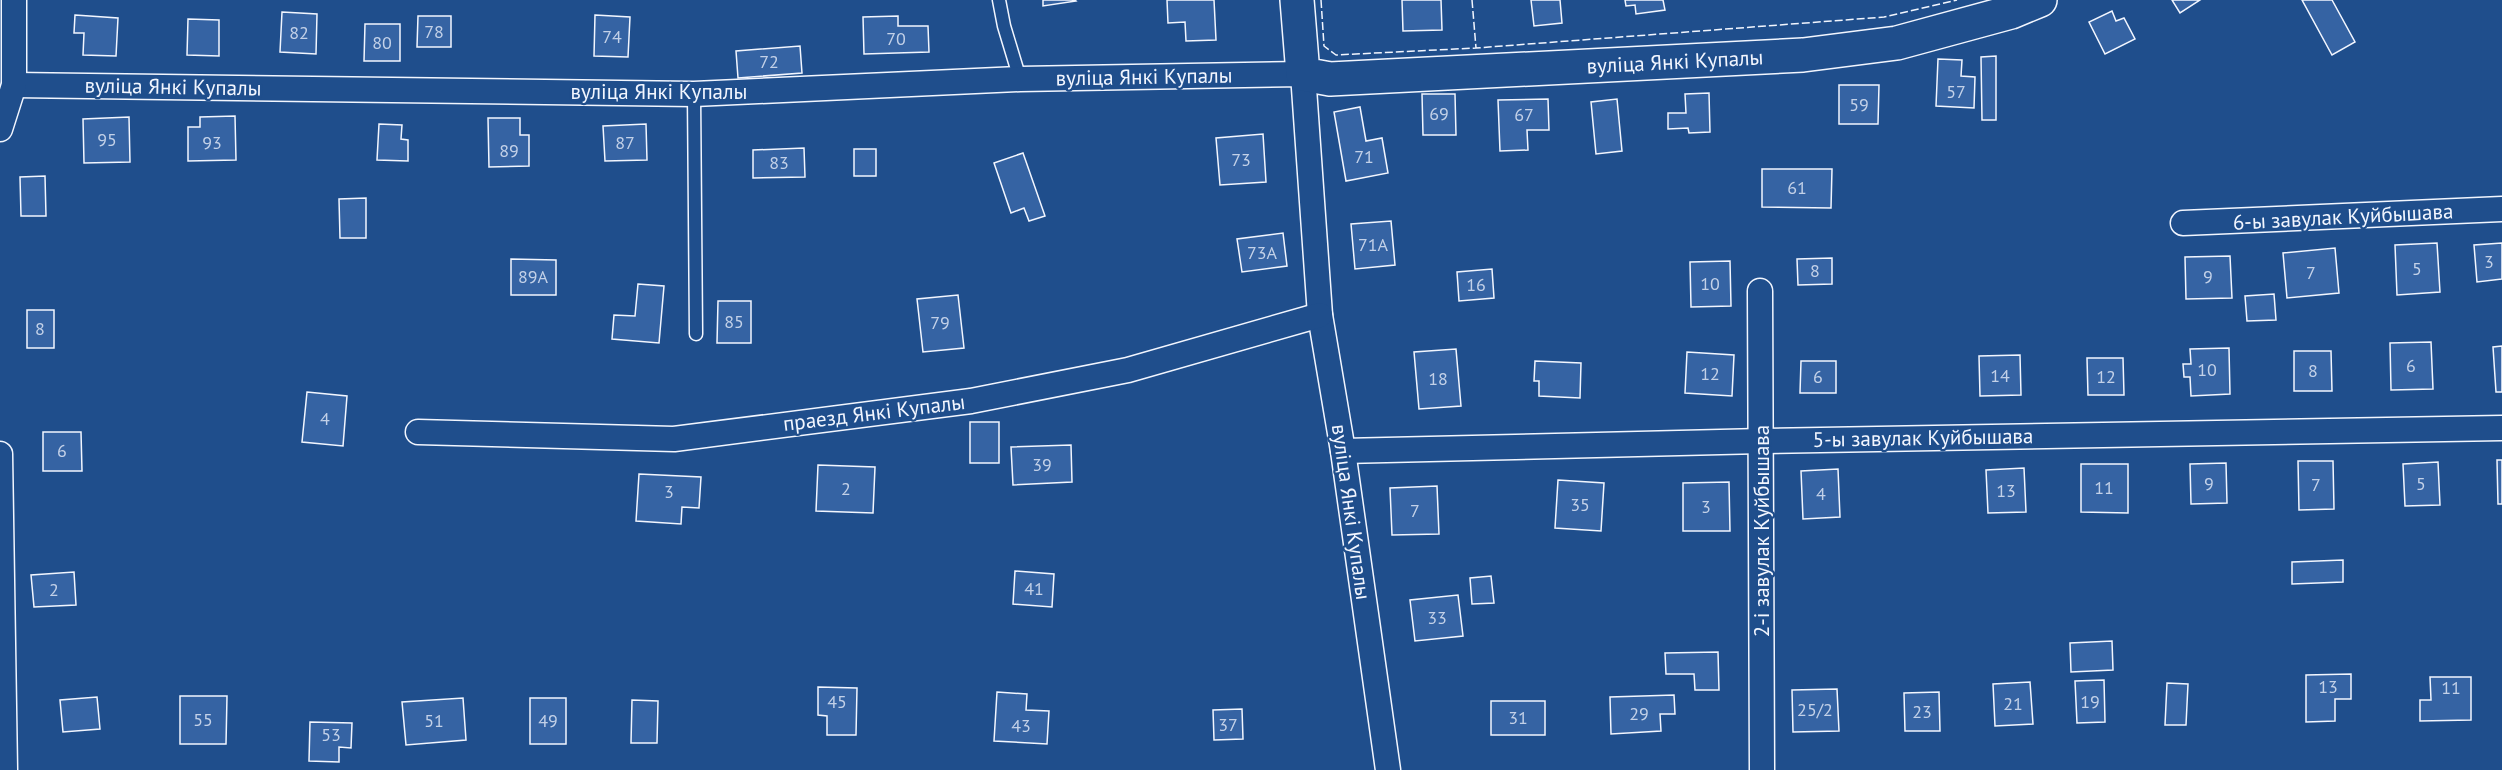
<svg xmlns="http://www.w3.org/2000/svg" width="2502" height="770" font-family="'PT Sans',sans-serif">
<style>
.building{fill:#3563a3;stroke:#f2f6ff;stroke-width:1.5}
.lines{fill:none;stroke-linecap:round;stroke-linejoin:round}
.lane-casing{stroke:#f2f6ff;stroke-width:15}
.street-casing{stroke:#f2f6ff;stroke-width:27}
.secondary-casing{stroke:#f2f6ff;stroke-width:36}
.lane{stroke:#1f4e8c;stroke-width:12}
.street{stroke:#1f4e8c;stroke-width:24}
.secondary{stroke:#1f4e8c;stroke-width:33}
.fence{stroke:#f2f6ff;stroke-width:1.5;stroke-dasharray:8 3;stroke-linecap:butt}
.labels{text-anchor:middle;stroke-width:4.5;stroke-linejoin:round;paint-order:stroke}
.number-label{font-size:18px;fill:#c3d1e8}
.street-label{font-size:21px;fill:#f2f6ff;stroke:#1f4e8c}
</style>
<rect width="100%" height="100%" fill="#1f4e8c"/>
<g class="building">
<path d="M1043,0H1075L1076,1L1043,6Z"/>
<path d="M1167,0H1214L1216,40L1186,41L1185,22L1168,23Z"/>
<path d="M1402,0H1441L1442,30L1403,31Z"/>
<path d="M1531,0H1560L1562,23L1534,26Z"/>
<path d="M1625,0H1663L1665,10L1636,14L1635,5L1626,6Z"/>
<path d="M2172,0H2200L2180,13Z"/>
<path d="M2302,0H2332L2355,42L2332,55Z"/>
<path d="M2112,11L2116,21L2124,18L2135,39L2105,54L2089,22Z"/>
<path d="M282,12L317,14L316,54L280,52Z"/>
<path d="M75,15L118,18L116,56L83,55L84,33H74Z"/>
<path d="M595,15L630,17L628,57L594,56Z"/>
<path d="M418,16H451V47H417Z"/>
<path d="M898,16V26H928L929,52L864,54L863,17Z"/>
<path d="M188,19L219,20V56L187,55Z"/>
<path d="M365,24H400V61H364Z"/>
<path d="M800,46L802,73L738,78L736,51Z"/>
<path d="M1996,56V120H1982L1981,57Z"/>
<path d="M1938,59L1962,60L1961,76L1975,77L1974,108L1936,106Z"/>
<path d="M1839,85H1879L1878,124H1839Z"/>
<path d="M1709,93L1710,132L1689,133L1688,128L1668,129V113H1686L1685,94Z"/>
<path d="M1422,94H1455L1456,135H1423Z"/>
<path d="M1548,99L1549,130H1527L1528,150L1500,151L1498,100Z"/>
<path d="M1617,99L1622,151L1596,154L1591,102Z"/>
<path d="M1360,107L1366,141L1382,138L1388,173L1346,181L1334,112Z"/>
<path d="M235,116L236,160L188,161V127H200V117Z"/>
<path d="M129,117L130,162L84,163L83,119Z"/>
<path d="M488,118H520V135H529V166L489,167Z"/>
<path d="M379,124L402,125L401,139L408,140V161L377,160Z"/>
<path d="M646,124L647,160L605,161L603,126Z"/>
<path d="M1263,134L1266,182L1220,185L1216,138Z"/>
<path d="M804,148L805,177L753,178V150Z"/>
<rect x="854" y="149" width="22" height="27"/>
<path d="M1023,153L1045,216L1029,221L1024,208L1011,213L994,163Z"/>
<path d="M1762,169H1832L1831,208L1762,207Z"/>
<path d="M45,176L46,216H21L20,177Z"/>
<path d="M366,198V238H340L339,199Z"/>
<path d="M1391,221L1395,265L1355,269L1351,224Z"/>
<path d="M1283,233L1287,266L1242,272L1237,239Z"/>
<path d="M2437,243L2440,292L2397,295L2395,245Z"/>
<path d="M2502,243V279L2477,282L2474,245Z"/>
<path d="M2335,248L2339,293L2287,298L2283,253Z"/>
<path d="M2230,256L2232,298L2186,299L2185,257Z"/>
<path d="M1832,258V284L1798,285L1797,259Z"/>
<path d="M511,259L556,260V295H511Z"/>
<path d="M1730,261L1731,306L1691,307L1690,262Z"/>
<path d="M1492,269L1494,298L1459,301L1457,272Z"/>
<path d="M638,284L664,286L659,343L612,339L614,315L635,316Z"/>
<path d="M2274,294L2276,320L2247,321L2245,296Z"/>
<path d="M958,295L964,348L923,352L917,299Z"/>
<path d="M718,301H751V343H717Z"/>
<rect x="27" y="310" width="27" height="38"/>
<path d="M2431,342L2433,389L2391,390L2390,343Z"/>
<path d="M2502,346V392H2496L2493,347Z"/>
<path d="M2229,348L2230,394L2191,396L2190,377H2184L2183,364H2191L2190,349Z"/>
<path d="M1456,349L1461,406L1419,409L1414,352Z"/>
<path d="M2294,351H2331L2332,391H2294Z"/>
<path d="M1687,352L1734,355L1732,396L1685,393Z"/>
<path d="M2020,355L2021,395L1980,396L1979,356Z"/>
<path d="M2087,358H2123L2124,395H2088Z"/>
<path d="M1535,361L1581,363L1580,398L1539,396V381H1534Z"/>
<path d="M1801,361H1836V393H1800Z"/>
<path d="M307,392L347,396L343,446L302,442Z"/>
<rect x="970" y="422" width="29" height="41"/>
<path d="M43,432H81L82,471H43Z"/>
<path d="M1071,445L1072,482L1013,485L1011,447Z"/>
<path d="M2497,460H2502V504H2498Z"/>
<path d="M2298,461H2333L2334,509L2299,510Z"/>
<path d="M2438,462L2440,505L2405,506L2403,464Z"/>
<path d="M2226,463L2227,503L2191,504L2190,464Z"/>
<path d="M2081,464H2128V513L2081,512Z"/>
<path d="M818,465L875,467L873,513L816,511Z"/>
<path d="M2024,468L2026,512L1988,513L1986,470Z"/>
<path d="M1838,469L1840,517L1803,519L1801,471Z"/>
<path d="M639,474L701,477L699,508L682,507L681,524L636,521Z"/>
<path d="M1558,480L1604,483L1601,531L1555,528Z"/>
<path d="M1729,482L1730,531H1683V483Z"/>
<path d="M1437,486L1439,534L1392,535L1390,488Z"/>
<path d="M2343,560V582L2292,584V562Z"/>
<path d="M1015,571L1054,574L1052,607L1013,604Z"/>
<path d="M74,572L76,605L34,607L31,575Z"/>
<path d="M1491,576L1494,603L1472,604L1470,578Z"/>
<path d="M1458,595L1463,636L1415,641L1410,600Z"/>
<path d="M2112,641L2113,670L2071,672L2070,643Z"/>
<path d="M1718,652L1719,690H1695L1694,674H1666L1665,653Z"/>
<path d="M2351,674V699H2335V721L2306,722V675Z"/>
<path d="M2430,677H2471V720L2420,721V700H2431Z"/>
<path d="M2104,680L2105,722L2077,723L2075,681Z"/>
<path d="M2030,682L2033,724L1995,726L1993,684Z"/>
<path d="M2167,683L2188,684L2186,725H2165Z"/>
<path d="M818,687L857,688L856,735H827V716L818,715Z"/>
<path d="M1837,689L1839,731L1793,732L1792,690Z"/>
<path d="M997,692L1027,694L1026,710L1049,711L1047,744L994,741Z"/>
<path d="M1939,692L1940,731H1905L1904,693Z"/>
<path d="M1674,695L1675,714H1660L1661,731L1611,734L1610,697Z"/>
<path d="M180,696H227L226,744H180Z"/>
<path d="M97,697L100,729L63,732L60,700Z"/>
<path d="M463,698L466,740L406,745L402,702Z"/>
<rect x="530" y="698" width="36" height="46"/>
<path d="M632,700L658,701L657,743H631Z"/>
<rect x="1491" y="701" width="54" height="34"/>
<path d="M1242,709L1243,739L1214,740L1213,710Z"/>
<path d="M310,722L352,723L351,748L339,747V762L309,761Z"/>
</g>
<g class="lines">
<defs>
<g id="lane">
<path d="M999,0L1004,26L1020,79"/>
<path d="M694,94L696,334"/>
</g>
<g id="street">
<path d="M14,85L694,94L1020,79L1303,74L1320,315L1343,451L1388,770"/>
<path d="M0,129L14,85V0"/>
<path d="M2183,223L2502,209"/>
<path d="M1760,291L1762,770"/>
<path d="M418,432L674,439L971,401L1128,370L1320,315"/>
<path d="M1343,451L1762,441L2502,428"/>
<path d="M0,454L5,770"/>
</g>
<path id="secondary" d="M1297,0L1303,74L1330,79L1803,55L1897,43L2011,12L2040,0"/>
</defs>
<use href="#lane" class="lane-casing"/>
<use href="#street" class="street-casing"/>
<use href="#secondary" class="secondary-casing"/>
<use href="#lane" class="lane"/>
<use href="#street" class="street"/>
<use href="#secondary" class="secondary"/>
<g class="fence">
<path d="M1321,0L1324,46L1336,55L1476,48L1884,17L1957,0"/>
<path d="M1472,0L1476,48"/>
</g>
</g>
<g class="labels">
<g class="number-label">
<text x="434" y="38">78</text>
<text x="299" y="39">82</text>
<text x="612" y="43">74</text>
<text x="896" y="45">70</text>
<text x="382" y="49">80</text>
<text x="769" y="68">72</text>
<text x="1956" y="98">57</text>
<text x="1859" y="111">59</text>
<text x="1439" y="120">69</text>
<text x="1524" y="121">67</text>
<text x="107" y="146">95</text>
<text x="212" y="149">93</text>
<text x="625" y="149">87</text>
<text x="509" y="157">89</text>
<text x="1364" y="163">71</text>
<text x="1241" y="166">73</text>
<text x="779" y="169">83</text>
<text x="1797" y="194">61</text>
<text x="1373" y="251">71А</text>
<text x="1262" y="259">73А</text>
<text x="2489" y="268">3</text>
<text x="2417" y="275">5</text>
<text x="1815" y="277">8</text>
<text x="2311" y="279">7</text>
<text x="533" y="283">89А</text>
<text x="2208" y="283">9</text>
<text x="1710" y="290">10</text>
<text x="1476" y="291">16</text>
<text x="734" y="328">85</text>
<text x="940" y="329">79</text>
<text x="40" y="335">8</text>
<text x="2411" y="372">6</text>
<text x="2207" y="376">10</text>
<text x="2313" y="377">8</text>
<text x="1710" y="380">12</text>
<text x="2000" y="382">14</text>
<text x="1818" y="383">6</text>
<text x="2106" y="383">12</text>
<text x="1438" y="385">18</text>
<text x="325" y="425">4</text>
<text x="62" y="457">6</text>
<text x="1042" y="471">39</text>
<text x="2209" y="490">9</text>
<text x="2421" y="490">5</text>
<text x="2316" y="491">7</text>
<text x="2104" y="494">11</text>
<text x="846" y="495">2</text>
<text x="2006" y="497">13</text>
<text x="669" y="498">3</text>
<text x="1821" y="500">4</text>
<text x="1580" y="511">35</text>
<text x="1706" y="513">3</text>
<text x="1415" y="517">7</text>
<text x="1034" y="595">41</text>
<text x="54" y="596">2</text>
<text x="1437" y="624">33</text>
<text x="2328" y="693">13</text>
<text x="2451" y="694">11</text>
<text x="837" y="708">45</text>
<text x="2090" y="708">19</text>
<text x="2013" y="710">21</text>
<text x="1815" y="716">25/2</text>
<text x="1922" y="718">23</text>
<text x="1639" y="720">29</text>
<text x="1518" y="724">31</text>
<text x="203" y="726">55</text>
<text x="434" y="727">51</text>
<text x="548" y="727">49</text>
<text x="1228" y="731">37</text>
<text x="1021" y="732">43</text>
<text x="331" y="741">53</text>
</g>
<g class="street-label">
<text transform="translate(1675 62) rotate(-3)" y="7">вуліца Янкі Купалы</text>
<text transform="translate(1144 77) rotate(-1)" y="7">вуліца Янкі Купалы</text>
<text transform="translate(173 87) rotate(1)" y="7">вуліца Янкі Купалы</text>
<text x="659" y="99">вуліца Янкі Купалы</text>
<text transform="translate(2343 217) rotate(-3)" y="7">6-ы завулак Куйбышава</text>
<text transform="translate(874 413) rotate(-7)" y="7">праезд Янкі Купалы</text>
<text transform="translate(1923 438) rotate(-1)" y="7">5-ы завулак Куйбышава</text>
<text transform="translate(1351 512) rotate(82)" y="7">вуліца Янкі Купалы</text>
<text transform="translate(1762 531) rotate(-90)" y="7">2-і завулак Куйбышава</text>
</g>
</g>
</svg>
